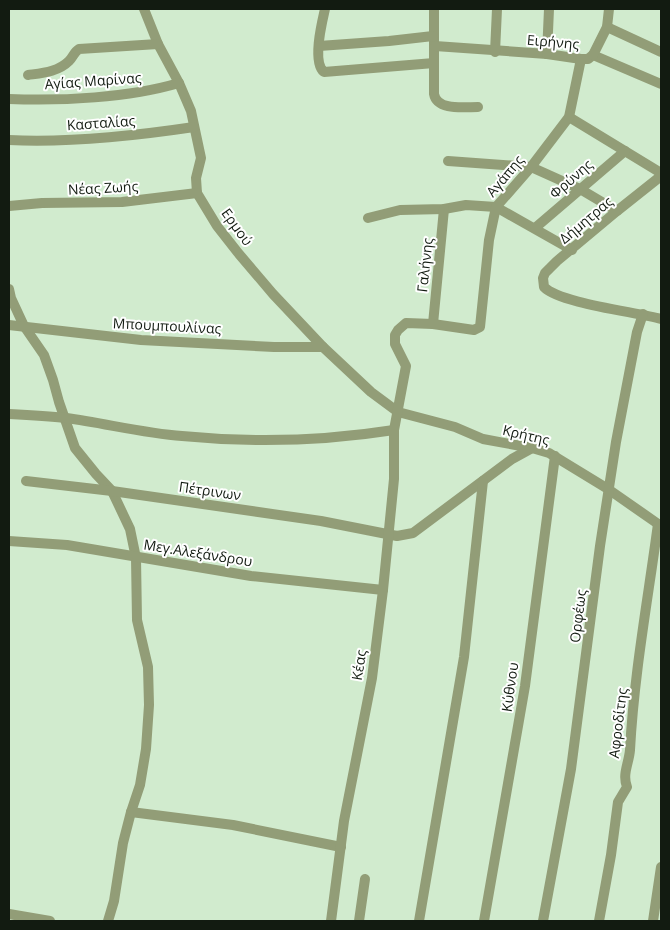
<svg xmlns="http://www.w3.org/2000/svg" width="670" height="930" font-family="'Open Sans',sans-serif">
<style>
.lines{fill:none;stroke-linecap:round;stroke-linejoin:round}
.minor{stroke:#929d77;stroke-width:10}
.labels{text-anchor:middle;stroke-width:4;stroke-linejoin:round;paint-order:stroke}
.street-label{font-size:14px;fill:#121b11;stroke:#fff}
</style>
<rect width="100%" height="100%" fill="#d1ebce"/>
<g class="lines">
<g class="minor">
<path d="M144,9L158,44L179,83L191,111L201,158L196,178L197,193L217,226L239,254L273,294L323,347L371,392L398,412L455,427L483,439L532,448L549,453L608,489L661,526"/>
<path d="M325,9C322,22 312,62 324,72L434,63"/>
<path d="M434,9V94C437,111 464,107 478,107"/>
<path d="M607,27L661,52"/>
<path d="M319,46L389,41L433,36"/>
<path d="M435,46L547,54L581,59H588L593,55L661,84"/>
<path d="M495,52L497,9"/>
<path d="M547,54L549,9"/>
<path d="M593,55L607,27L609,9"/>
<path d="M28,75C42,73 58,72 69,61C73,57 74,52 79,49L158,44"/>
<path d="M9,99C62,101 128,98 179,83"/>
<path d="M569,117L661,173"/>
<path d="M9,140C70,143 134,136 194,127"/>
<path d="M448,161L531,167L580,189L617,211"/>
<path d="M661,176L617,211L557,261L545,273L543,278L544,287C559,303 636,312 661,319"/>
<path d="M9,206L42,203L122,202L197,193"/>
<path d="M368,218L400,210L444,209L466,205L496,207L572,250"/>
<path d="M535,228L625,151"/>
<path d="M9,289L11,298L24,326L44,355L53,380L59,402L75,448L96,474L112,491L130,529L136,558L137,620L148,667L149,705L146,749L140,785L131,812L123,843L114,901L108,921"/>
<path d="M433,324L444,209"/>
<path d="M9,325L141,340L274,347H323"/>
<path d="M9,414C28,415 47,416 66,418C104,423 143,433 182,436C253,443 324,441 394,430"/>
<path d="M26,481L112,491L321,521L397,536L413,533L512,459L532,448"/>
<path d="M9,541L67,545L251,576L383,590"/>
<path d="M131,812L233,825L341,847"/>
<path d="M9,914L50,921"/>
<path d="M331,921L344,821L372,678L383,590L394,479V430L406,366L395,344V335L398,330L406,323L433,324L474,330L480,327L489,240L496,207L531,167L569,117L581,59"/>
<path d="M359,921L365,879"/>
<path d="M419,921L464,657L483,481"/>
<path d="M484,921L525,686L555,456"/>
<path d="M543,921L571,769L600,546L616,442L637,332L643,314"/>
<path d="M599,921L611,855L618,802L627,787C622,774 629,763 630,750C634,674 648,599 658,524"/>
<path d="M653,921L661,867"/>
</g>
</g>
<g class="labels">
<g class="street-label">
<text transform="translate(553 42) rotate(5)" y="5">Ειρήνης</text>
<text transform="translate(93 81) rotate(-4)" y="5">Αγίας Μαρίνας</text>
<text transform="translate(101 123) rotate(-4)" y="5">Κασταλίας</text>
<text transform="translate(505 176) rotate(-50)" y="5">Αγάπης</text>
<text transform="translate(571 179) rotate(-41)" y="5">Φρύνης</text>
<text transform="translate(103 188) rotate(-3)" y="5">Νέας Ζωής</text>
<text transform="translate(586 220) rotate(-40)" y="5">Δήμητρας</text>
<text transform="translate(237 227) rotate(54)" y="5">Ερμού</text>
<text transform="translate(425 265) rotate(-84)" y="5">Γαλήνης</text>
<text transform="translate(167 326) rotate(3)" y="5">Μπουμπουλίνας</text>
<text transform="translate(526 435) rotate(13)" y="5">Κρήτης</text>
<text transform="translate(210 491) rotate(8)" y="5">Πέτρινων</text>
<text transform="translate(198 553) rotate(9)" y="5">Μεγ.Αλεξάνδρου</text>
<text transform="translate(578 616) rotate(-83)" y="5">Ορφέως</text>
<text transform="translate(359 665) rotate(-81)" y="5">Κέας</text>
<text transform="translate(510 687) rotate(-82)" y="5">Κύθνου</text>
<text transform="translate(618 723) rotate(-83)" y="5">Αφροδίτης</text>
</g>
</g>
<rect width="670" height="930" fill="none" stroke="#121b11" stroke-width="20"/>
</svg>
